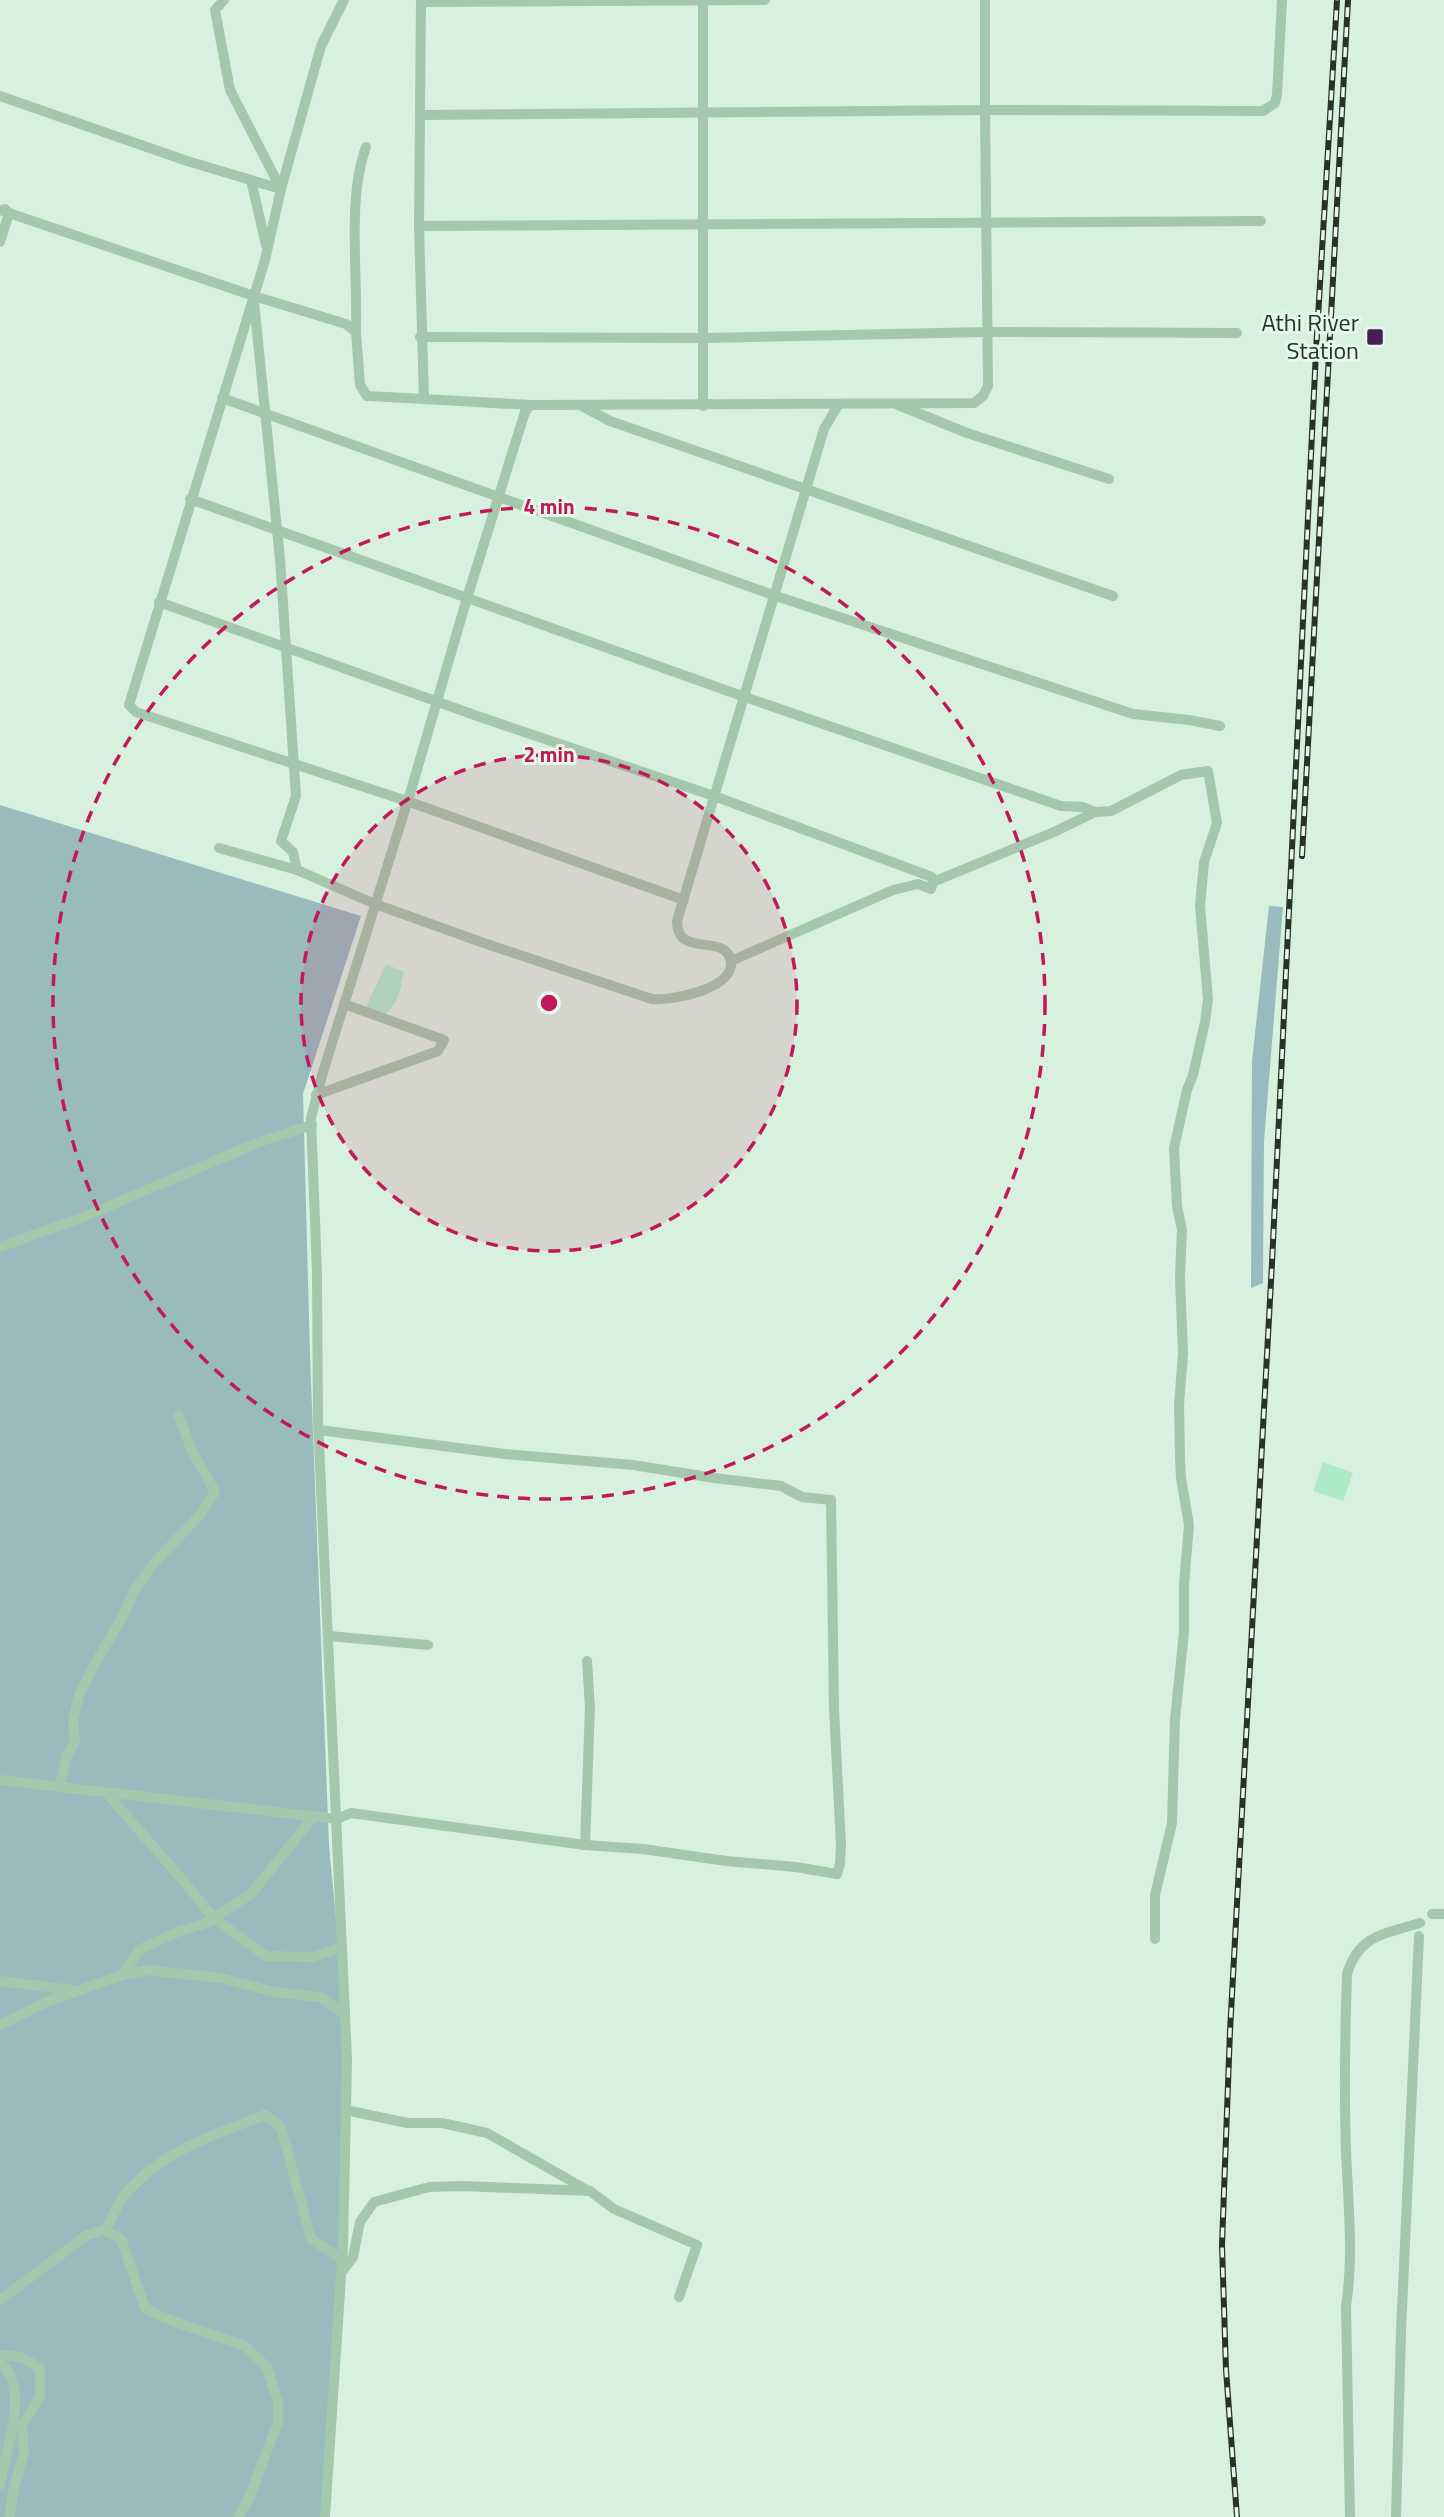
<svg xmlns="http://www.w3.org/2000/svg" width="1444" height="2517" font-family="'Titillium Web',sans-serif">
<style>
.green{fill:#99bbbe}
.sand{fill:#afeac7}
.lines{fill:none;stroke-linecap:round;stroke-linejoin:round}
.street{stroke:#a5c7ab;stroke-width:10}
.rail-casing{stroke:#263327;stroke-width:6}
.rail{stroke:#e4f8e9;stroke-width:3.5;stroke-dasharray:10;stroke-linecap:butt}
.street-bridge{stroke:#a5c7ab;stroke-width:10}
.ring{fill:none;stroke:#c2185b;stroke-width:3.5;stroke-dasharray:12 9}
.poi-dot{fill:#481e52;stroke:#e4f8e9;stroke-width:2.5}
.labels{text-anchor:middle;stroke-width:6;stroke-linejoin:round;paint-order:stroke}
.poi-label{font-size:24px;fill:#263327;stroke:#e4f8e9;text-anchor:end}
.centre{fill:#c2185b;stroke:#e4f8e9;stroke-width:3.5}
.ring-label{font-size:21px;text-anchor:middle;font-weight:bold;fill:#c2185b;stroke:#e4f8e9;stroke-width:6;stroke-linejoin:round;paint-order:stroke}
</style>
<rect width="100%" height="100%" fill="#d8f0de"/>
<g class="green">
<path d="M0,805L361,916L303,1094L310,1355L329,1845L345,2014L341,2210L328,2517H0Z"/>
<path d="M1269,906L1283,907L1264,1141L1263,1283L1251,1288L1252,1061Z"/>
</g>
<g class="sand">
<path d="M386,964L404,972C400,989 399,1005 383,1015L366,1007Z"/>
<path d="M1323,1462L1353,1473L1343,1501L1313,1491Z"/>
</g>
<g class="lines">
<g class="street">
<path d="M224,0L215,10L230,90L281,189L265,260L129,705L136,712L407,801L684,900"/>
<path d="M421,0L419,226L424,399L530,405"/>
<path d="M421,2L765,0"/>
<path d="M0,96L187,161L281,189L321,46L344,0"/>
<path d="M420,115L985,110V0"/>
<path d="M251,180L266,245"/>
<path d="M0,210L254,296L346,324L356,332L360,385L367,396L424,399"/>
<path d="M419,226L1261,221"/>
<path d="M0,242L9,213L5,209"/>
<path d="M254,302L280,559L296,796L281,841L293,852L297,870"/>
<path d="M356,332C358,275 347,199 366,147"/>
<path d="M420,337L704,338L988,332L1237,333"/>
<path d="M222,398L773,595L1133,714L1189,720L1220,726"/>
<path d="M580,405L610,421L1113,596"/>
<path d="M898,405L967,433L1109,479"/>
<path d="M703,406V0"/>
<path d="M190,499L742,696L1061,806L1082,807L1095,812L1111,811L1181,775L1208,771L1217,823L1204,862L1200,906L1208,999L1205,1022L1193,1075L1187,1090L1174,1148L1177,1206L1182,1230L1180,1278L1183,1354L1179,1405L1180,1457L1181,1478L1189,1525L1184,1584V1632L1175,1719L1172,1823L1155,1895V1939"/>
<path d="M159,602L480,717L714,796L932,877L933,882L931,889L918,884L893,890L731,961"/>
<path d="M219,848L297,870L375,904L481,942L652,999C672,1001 740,988 730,958C722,934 677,958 677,921L824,429L838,405"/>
<path d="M933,882L1054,832L1095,812"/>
<path d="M316,1095L438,1051L444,1040L344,1004"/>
<path d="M0,1247L81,1218L262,1141L312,1125"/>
<path d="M319,1430L505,1454L633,1465L714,1478L781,1486L802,1497L831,1500L834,1709L841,1845L840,1864L837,1874L796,1867L726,1861L643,1849L585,1845"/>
<path d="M329,1636L428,1645"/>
<path d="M0,1780L337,1819L351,1813L585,1845L590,1708L587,1661"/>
<path d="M59,1787L67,1755L75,1742L73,1719L79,1695L93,1667L123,1616L134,1591L153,1564L200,1515L215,1492L191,1449L179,1416"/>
<path d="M107,1793C140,1833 176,1870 208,1911"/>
<path d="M1432,1914H1444"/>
<path d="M214,1918L266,1956L312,1957L342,1947"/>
<path d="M123,1975L147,1970L221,1978L274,1992L320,1997L345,2014"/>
<path d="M0,1981L72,1990"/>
<path d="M0,2025L46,2002L123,1975L139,1950L177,1932L206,1923L251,1894L314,1816"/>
<path d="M346,2110L407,2123H442L487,2133L587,2190"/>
<path d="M105,2230C111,2219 117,2206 124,2196C161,2151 213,2135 265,2115L281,2127L311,2239L342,2259"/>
<path d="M341,2273L353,2257L360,2222L374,2202L429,2187L462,2186L590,2191L614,2209L697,2245L679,2297"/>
<path d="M0,2300L87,2235L105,2230L121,2239L145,2308L162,2317L245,2346L267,2367L278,2402V2422L248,2501L238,2517"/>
<path d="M0,2355L21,2357L40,2368V2396L22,2426L24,2453L13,2492L10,2517"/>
<path d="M0,2362C3,2366 8,2371 10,2375C24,2404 5,2454 0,2485"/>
<path d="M325,2517L343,2247L347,2059L318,1421L317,1273L311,1118L323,1072L412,787L467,598L525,412L530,405L974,403L983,396L988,386L985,110L1263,111L1275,103L1277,95L1282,0"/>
<path d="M1350,2517L1346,2306C1354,2255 1348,2202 1346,2151C1344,2092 1345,2033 1347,1974C1359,1934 1385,1934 1420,1923"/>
<path d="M1396,2517L1401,2331L1419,1936"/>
</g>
<defs>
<g id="rail">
<path d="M1302,856L1348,0"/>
<path d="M1237,2517L1226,2370L1222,2245L1230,2031L1272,1263L1316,351L1337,0"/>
</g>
</defs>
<use href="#rail" class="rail-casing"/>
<use href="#rail" class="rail"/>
<path class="street-bridge" d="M208,1911L214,1918"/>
</g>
<circle cx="549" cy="1003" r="248" fill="#c2185b" fill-opacity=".12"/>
<g class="ring">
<circle cx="549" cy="1003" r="248"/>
<circle cx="549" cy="1003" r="496"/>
</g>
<rect class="poi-dot" x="1366" y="328" width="18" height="18" rx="3.5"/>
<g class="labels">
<g class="poi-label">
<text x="1359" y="331">Athi River<tspan x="1359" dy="28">Station</tspan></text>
</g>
</g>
<circle cx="549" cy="1003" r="10" class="centre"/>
<g class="ring-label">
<text x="549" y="514">4 min</text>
<text x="549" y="762">2 min</text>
</g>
</svg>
